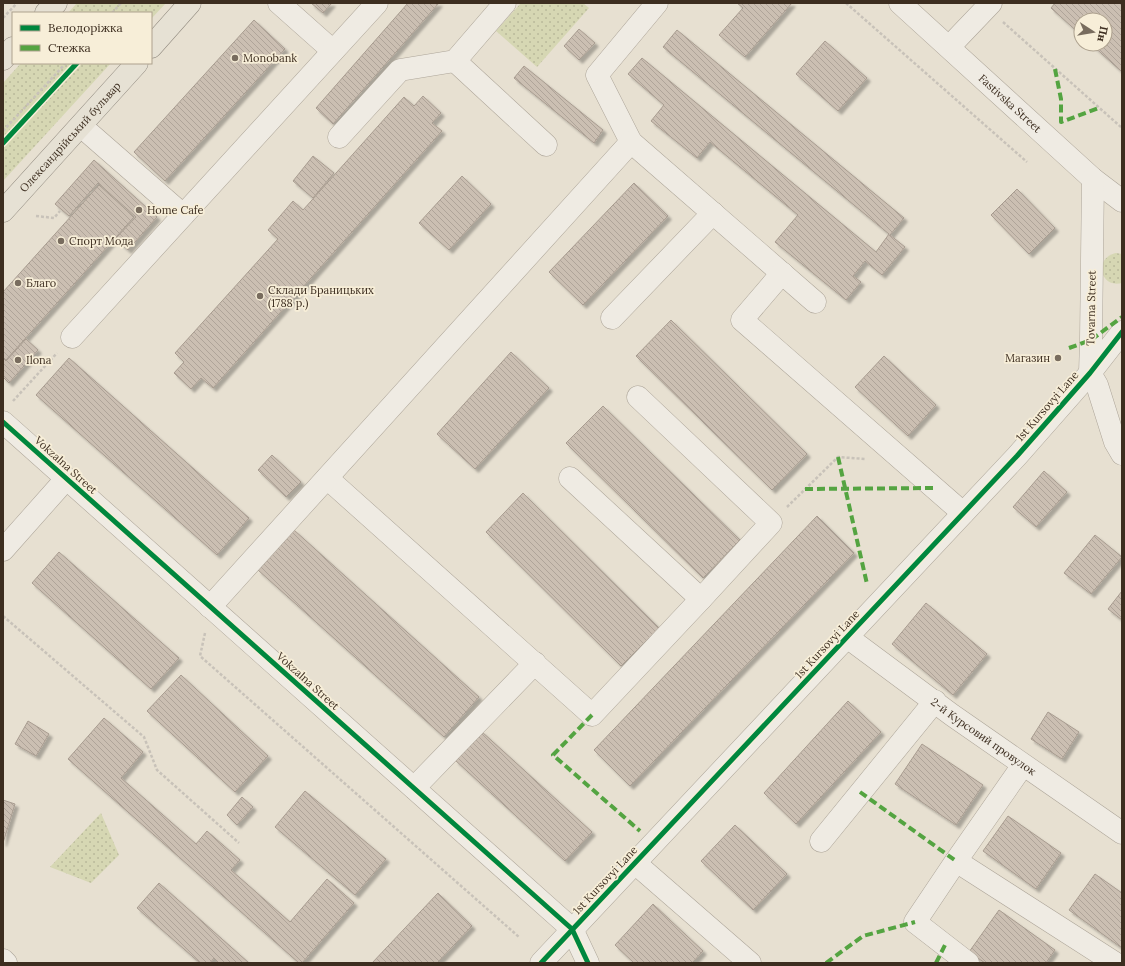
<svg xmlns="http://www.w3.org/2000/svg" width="1125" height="966" font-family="Lora,serif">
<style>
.grass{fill:url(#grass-dots)}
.building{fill:url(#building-back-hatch);stroke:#a89c90;filter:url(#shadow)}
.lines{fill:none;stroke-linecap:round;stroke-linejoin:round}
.minor-casing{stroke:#ada599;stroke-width:23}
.major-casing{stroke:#928b80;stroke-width:23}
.path{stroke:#c8c2b9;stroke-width:2.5;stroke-dasharray:3 2;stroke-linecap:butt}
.minor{stroke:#efebe3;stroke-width:22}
.major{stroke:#e6e1d4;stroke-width:22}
.quiet{stroke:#54a441;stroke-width:4;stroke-dasharray:8 4;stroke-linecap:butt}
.cycleway-casing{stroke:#f7eed8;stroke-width:8}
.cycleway{stroke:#00873e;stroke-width:5}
.poi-dot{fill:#786c5e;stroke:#f7eed8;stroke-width:1.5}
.labels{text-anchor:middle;stroke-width:3.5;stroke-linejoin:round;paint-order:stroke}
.poi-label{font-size:11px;fill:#3d2e20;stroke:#f7eed8;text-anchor:start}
.street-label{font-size:11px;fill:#3d2e20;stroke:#f7eed8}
</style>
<defs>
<pattern id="grass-dots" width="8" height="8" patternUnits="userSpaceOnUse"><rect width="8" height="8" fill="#d6d7b3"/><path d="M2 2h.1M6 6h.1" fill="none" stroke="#b9b99a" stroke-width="1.8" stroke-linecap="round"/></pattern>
<pattern id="building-back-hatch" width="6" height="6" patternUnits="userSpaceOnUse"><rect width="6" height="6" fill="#cbbfb2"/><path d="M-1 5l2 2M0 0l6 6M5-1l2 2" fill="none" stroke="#afa499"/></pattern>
<filter id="shadow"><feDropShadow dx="3.5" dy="3.5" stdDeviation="1" flood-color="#0004"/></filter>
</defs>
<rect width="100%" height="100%" fill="#e7e0d1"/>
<g class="grass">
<path d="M77,3H166L151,19V13H68Z"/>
<path d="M521,3H583L589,8L537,67L496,31Z"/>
<path d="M21,63H111L3,181V83Z"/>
<path d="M1116,253L1122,254V283C1100,289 1093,258 1116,253Z"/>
<path d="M101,813L119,855L91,883L50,867Z"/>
</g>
<g class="building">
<path d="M311,3H332L323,13Z"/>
<path d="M408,3H439L333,124L316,108Z"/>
<path d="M737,3H792L745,57L719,35L743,8Z"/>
<path d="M1055,3H1122V72L1091,44H1105V20H1081V35L1051,8Z"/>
<path d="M254,20L285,49L165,181L134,152Z"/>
<path d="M579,29L595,43L579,60L564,46Z"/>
<path d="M677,30L904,218L890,235L905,247L882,275L865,261L853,276L861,282L846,300L775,242L798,215L710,142L697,158L651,121L664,105L628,74L642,58L876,252L889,234L663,47Z"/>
<path d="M825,41L867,78L838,111L796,74Z"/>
<path d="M524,66L603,130L594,143L514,78Z"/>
<path d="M423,96L441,113L432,123L442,131L213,388L201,378L191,389L174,373L184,362L175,353L278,239L268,230L293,201L303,210L404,97L414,106Z"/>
<path d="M313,156L334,173L313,198L293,181Z"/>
<path d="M94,160L157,217L128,250L115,239L136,217L98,183L69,216L55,204Z"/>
<path d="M462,176L491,204L449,250L419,223Z"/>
<path d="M634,183L668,216L583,305L549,272Z"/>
<path d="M99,185L134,217L6,360L3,357V292Z"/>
<path d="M1017,189L1055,228L1029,254L991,215Z"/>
<path d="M671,320L807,454L772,490L636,356Z"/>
<path d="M26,339L38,350L9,383L3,377V358L6,361Z"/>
<path d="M511,352L549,388L475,469L437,434Z"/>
<path d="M884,356L936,405L908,436L855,387Z"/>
<path d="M69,358L249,518L217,555L36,395Z"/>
<path d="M603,406L740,540L703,578L566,443Z"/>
<path d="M272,455L301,482L286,497L258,470Z"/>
<path d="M1044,471L1067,492L1036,527L1013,507Z"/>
<path d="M523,493L659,628L621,666L486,532Z"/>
<path d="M817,516L854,553L630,786L594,750Z"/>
<path d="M294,530L479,697L444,737L258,570Z"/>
<path d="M1095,535L1122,557L1091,594L1064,573Z"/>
<path d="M59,552L179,658L151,689L32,583Z"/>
<path d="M1122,591V620L1108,609Z"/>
<path d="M926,603L987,654L953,695L892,644Z"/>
<path d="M181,675L268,756L235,792L147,711Z"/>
<path d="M848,701L881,732L796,824L764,793Z"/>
<path d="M1048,712L1079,732L1062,759L1031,739Z"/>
<path d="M104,718L143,752L121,778L196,844L207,831L240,860L231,870L290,922L327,879L354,903L302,963H299L68,759Z"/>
<path d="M28,721L49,734L36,756L15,744Z"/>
<path d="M481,731L592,832L565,861L455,760Z"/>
<path d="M922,744L983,785L956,825L895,784Z"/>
<path d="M305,791L386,859L355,895L275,827Z"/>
<path d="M242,797L253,807L237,825L227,815Z"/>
<path d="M3,800L15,804L3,843Z"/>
<path d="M1008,816L1061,853L1036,889L983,851Z"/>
<path d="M735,825L787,874L753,910L701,861Z"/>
<path d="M1095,874L1122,893V948L1069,910Z"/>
<path d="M159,883L249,963H219L214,958L210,963H200L137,908Z"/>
<path d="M438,893L472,926L437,963H372Z"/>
<path d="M653,904L703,951L692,963H634L615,945Z"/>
<path d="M999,910L1055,950L1046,963H985L969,952Z"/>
</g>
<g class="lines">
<defs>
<g id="minor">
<path d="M279,3L333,51"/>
<path d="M657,3L597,75L631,142L815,302"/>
<path id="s1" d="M900,3L1093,179L1122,201"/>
<path d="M949,47L991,3"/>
<path d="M455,61L546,145"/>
<path d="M81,126L183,215"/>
<path d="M339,137L400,70L455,61L505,3"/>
<path d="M1093,179L1091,340L1090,373L1097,385L1115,442L1122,454"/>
<path d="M782,273L742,320L963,513"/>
<path d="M612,318L713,213"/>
<path d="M72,337L377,3"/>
<path d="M3,422L572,929L588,963"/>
<path d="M327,478L592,715L701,599L771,523L638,397"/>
<path d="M570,478L701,599"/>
<path d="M3,550L66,479"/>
<path d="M210,607L631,142"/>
<path id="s2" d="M847,637L952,715L1122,833"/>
<path d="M1023,765L956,861L1115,963"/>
<path d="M414,788L535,663"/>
<path d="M821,841L935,701"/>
<path d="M956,861L915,922L968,963"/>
<path d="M635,863L750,963"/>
<path d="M3,960L6,963"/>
<path d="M541,963L1017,456L1090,373L1122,332"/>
</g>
<g id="major">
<path d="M46,13L56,3"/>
<path d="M151,47L190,3"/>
<path d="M3,59L13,48"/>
<path id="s3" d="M3,211L137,63"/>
</g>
</defs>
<use href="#minor" class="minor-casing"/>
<use href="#major" class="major-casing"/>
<g class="path">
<path d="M846,3L1027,162"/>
<path d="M112,13L121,3"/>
<path d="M3,18L17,3"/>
<path d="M1003,22L1122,128"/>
<path d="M3,131L66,63"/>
<path d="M36,216L54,218L60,211"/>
<path d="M13,401L57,353"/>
<path d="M787,507L838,457L865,459"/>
<path d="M3,616L144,737L157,770L239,843"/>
<path d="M205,633L200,656L519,937"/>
</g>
<use href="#minor" class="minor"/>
<use href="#major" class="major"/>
<g class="quiet">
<path d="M1055,69L1061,99V122L1099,108"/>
<path d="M1069,348L1091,340L1122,317"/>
<path d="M838,457L867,584"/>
<path d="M805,489L934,488"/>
<path d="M592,715L553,755L640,831"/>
<path d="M860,792L956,861"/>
<path d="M826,963L863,936L915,922"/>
<path d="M936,963L945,945"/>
</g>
<defs>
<g id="cycleway">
<path d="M3,143L77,63"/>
<path d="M3,422L572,929L588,963"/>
<path d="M541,963L1017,456L1090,373L1122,332"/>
</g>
</defs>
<use href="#cycleway" class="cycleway-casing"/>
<use href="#cycleway" class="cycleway"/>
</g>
<g class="poi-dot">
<circle cx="235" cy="58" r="4"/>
<circle cx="139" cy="210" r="4"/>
<circle cx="61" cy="241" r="4"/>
<circle cx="18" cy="283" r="4"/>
<circle cx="260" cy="296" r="4"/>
<circle cx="1058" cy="358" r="4"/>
<circle cx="18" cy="360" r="4"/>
</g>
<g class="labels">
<g class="poi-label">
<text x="243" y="62">Monobank</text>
<text x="147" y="214">Home Cafe</text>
<text x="69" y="245">Спорт Мода</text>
<text x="26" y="287">Благо</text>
<text x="268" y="294">Склади Браницьких<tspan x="268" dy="13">(1788 р.)</tspan></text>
<text x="1050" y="362" text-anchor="end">Магазин</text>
<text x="26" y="364">Ilona</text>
</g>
<g class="street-label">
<text dy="4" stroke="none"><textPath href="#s1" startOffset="149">Fastivska Street</textPath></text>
<text dy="4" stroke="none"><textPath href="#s3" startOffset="100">Олександрійський бульвар</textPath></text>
<text transform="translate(1091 308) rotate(-89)" y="4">Tovarna Street</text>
<text transform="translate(1047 406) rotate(-49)" y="4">1st Kursovyi Lane</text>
<text transform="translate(66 465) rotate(42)" y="4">Vokzalna Street</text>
<text transform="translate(827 644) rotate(-47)" y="4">1st Kursovyi Lane</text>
<text transform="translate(308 681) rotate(42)" y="4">Vokzalna Street</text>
<text dy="4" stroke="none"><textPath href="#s2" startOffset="169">2-й Курсовий провулок</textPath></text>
<text transform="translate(605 880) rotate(-47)" y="4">1st Kursovyi Lane</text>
</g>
</g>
<rect width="1125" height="966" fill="none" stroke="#3d2e20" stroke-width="8"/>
<rect x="12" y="12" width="140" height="52" fill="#f7eed8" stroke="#ada18e"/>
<rect x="20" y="25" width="20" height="6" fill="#00873e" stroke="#ada18e"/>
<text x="48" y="32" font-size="12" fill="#3d2e20">Велодоріжка</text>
<rect x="20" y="45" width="20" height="6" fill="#54a441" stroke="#ada18e"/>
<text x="48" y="52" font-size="12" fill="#3d2e20">Стежка</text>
<g transform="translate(1093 32) rotate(102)"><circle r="19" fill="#f7eed8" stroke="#ada18e"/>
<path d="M0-3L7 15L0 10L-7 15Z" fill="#786c5e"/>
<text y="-6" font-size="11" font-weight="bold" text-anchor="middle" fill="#3d2e20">Пн</text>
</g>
</svg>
